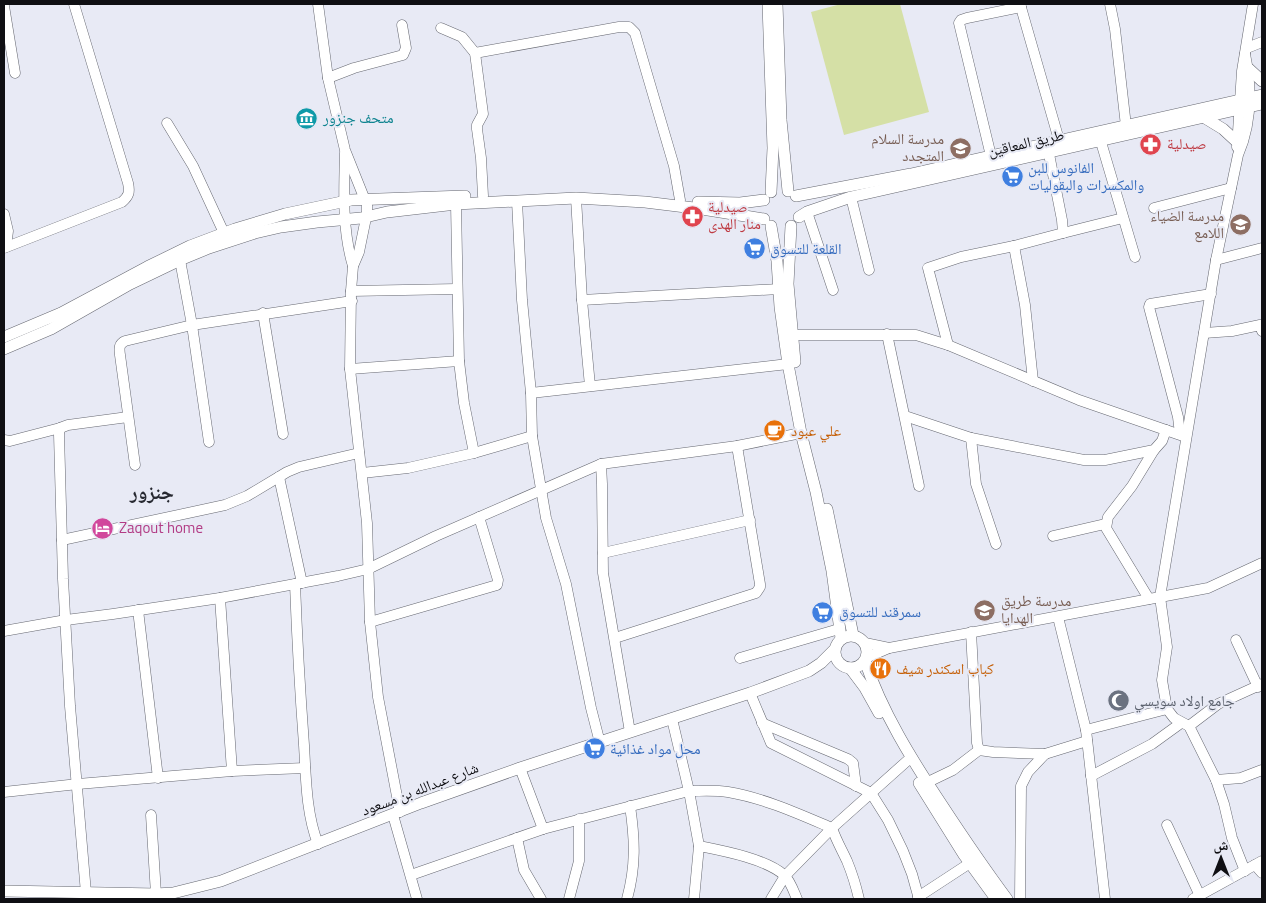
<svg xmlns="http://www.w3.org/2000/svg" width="1266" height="903" font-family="'Titillium Web','Noto Naskh Arabic',sans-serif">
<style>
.green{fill:#d5e0a6}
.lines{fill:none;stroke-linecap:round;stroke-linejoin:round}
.minor-casing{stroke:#666871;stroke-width:11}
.tertiary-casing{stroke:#666871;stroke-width:12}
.minor{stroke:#fff;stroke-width:10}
.tertiary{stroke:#fff;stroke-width:11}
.labels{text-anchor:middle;stroke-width:4;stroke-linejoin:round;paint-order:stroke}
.culture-label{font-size:15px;fill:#0d838f;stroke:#e8eaf5;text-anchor:start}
.education-label{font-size:15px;fill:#785e54;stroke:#e8eaf5;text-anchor:end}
.street-label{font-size:15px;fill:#0f0f13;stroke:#e8eaf5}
.health-label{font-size:15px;fill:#be3a42;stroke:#e8eaf5;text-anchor:start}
.shop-label{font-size:15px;fill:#366cbe;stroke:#e8eaf5;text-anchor:start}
.food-label{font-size:15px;fill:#c56008;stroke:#e8eaf5;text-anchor:start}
.hotel-label{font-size:15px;fill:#b23c85;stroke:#e8eaf5;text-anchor:start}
.worship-label{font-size:15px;fill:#5b616d;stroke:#e8eaf5;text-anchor:start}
.district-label{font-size:20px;font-weight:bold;fill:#272931;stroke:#e8eaf5}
</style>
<rect width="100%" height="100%" fill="#e8eaf5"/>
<path class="green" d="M841,4H900L929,112L844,135L811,12Z"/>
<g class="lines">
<defs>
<g id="minor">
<path d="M318,4L328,78L345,150L367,205V213L359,252L353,266L351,291L350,369L367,523L370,622L378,697L400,812"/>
<path d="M1020,4L1059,140"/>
<path d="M1110,4L1115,29L1126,126"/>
<path d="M4,6L15,73"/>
<path d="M441,28L462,37L475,53L483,114L477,125V129L481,158L483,196"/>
<path d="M1247,48L1262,42"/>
<path d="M475,53L619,27H629L635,33L674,166L680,200"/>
<path d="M328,78L354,68L403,55L406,48L402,25"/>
<path d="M167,123L193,166L224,233"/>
<path d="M1101,142L1135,257"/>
<path d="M1237,147L1242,71L1253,4"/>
<path d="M345,153C344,190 342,230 353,266"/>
<path d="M991,156L959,23L961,20L967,18L1021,7"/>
<path d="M851,197L869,270"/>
<path d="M576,198L582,300L590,386"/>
<path d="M517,201L522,300L531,393L532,436L546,518L566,584L591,708L600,743"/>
<path d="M456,204L459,361L464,403L474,453"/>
<path d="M1154,208L1231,188"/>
<path d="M807,212L833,290"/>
<path d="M4,214L8,231L6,247"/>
<path d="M1063,233L1123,218"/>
<path d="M1014,246L1025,305L1033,381"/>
<path d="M4,248L122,202C129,196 130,192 128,183L74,4"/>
<path d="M180,260L192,325L209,442"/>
<path d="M1216,260L1262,248"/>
<path d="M351,291L457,289"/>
<path d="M582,300L779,289"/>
<path d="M263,313L283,434"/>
<path d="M1204,333L1232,331L1260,325L1262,331"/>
<path d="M887,334L919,486"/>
<path d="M792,335H916L948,345L1079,400L1186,437"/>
<path d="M948,345L928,268L961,257L1014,246L1063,233L1062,220L1049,154"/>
<path d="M350,369L459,361"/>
<path d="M531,393L788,364"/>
<path d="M905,416L971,438L1084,460H1105L1154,450L1162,441L1166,430"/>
<path d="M60,428L59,434L63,579L70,706L86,893"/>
<path d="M1180,434L1178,417L1149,307L1150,304L1211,294"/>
<path d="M971,438L976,484L996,544"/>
<path d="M4,440L10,441L60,428L68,425L128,417"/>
<path d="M601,464L602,484L603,573L630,732"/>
<path d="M135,465L120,355C119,348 119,344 125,341L192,325L352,301"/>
<path d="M362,473L408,468L474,453L532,436"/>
<path d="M279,477L302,583"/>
<path d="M1053,536L1105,524"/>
<path d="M62,540L225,505L247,496L287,472L299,467L359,453"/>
<path d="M603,553L750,520"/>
<path d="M295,584C297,638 300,691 304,745C306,778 306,813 318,844"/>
<path d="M220,598L232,771"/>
<path d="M1149,599L1106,528L1108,517L1132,486L1154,450"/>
<path d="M138,610L158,778"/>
<path d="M1058,617L1086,730L1105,899"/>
<path d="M370,622L497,585L498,580L479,517"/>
<path d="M4,631L66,620L113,614L220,598L338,576L368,569L436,536L601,464L737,446L801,433"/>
<path d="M971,632L977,743L979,750"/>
<path d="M615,638L756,593L760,587V584L737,446"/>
<path d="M1236,640L1258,687"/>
<path d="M865,643L889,648"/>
<path d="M740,658L839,629"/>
<path d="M866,658L889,648L1208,588L1262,563"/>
<path d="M750,693L771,743L871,793L888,820L903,851L912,874L919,899"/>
<path d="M1167,709L1174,718L1187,725"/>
<path d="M672,719L689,791L699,846"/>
<path d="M762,723L848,759L853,763L856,786"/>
<path d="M1086,730L1167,709L1162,680L1167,647L1160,597L1216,260L1238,155C1252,123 1252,88 1245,54"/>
<path d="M520,768L543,829"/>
<path d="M1091,776L1152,744L1181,723"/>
<path d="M1216,780L1241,778L1262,770"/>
<path d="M926,783L953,770L979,750L993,752L1045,754L1087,741"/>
<path d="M4,792L78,784L232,771L305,768"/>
<path d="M151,815L156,894"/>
<path d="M393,815L417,899"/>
<path d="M1167,825L1200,896"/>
<path d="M517,838L524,870L541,899"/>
<path d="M1255,865L1262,873"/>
<path d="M1245,871L1232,838L1224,804L1216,780L1189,726L1218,704L1262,684"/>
<path d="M411,875L543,829L689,791C702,791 716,790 728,792C764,798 799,814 832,828C836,840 842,850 847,861C852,873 856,886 859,899"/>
<path d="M918,897L970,863"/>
<path d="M569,899L579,861V819"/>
<path d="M627,899C636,866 635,840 630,806"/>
<path d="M694,899L699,846C724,851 766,859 784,875C790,880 794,892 797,899"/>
<path d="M771,899L785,876L832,828L907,761"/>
<path d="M1020,899L1021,786L1028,772L1045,754"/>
<path d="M1193,899L1262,861"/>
</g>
<g id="tertiary">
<path d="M768,4L773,148L771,192"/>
<path d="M777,4L781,120L788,191"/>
<path d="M1249,69L1262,81"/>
<path d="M1205,118L1223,129L1236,141"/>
<path d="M796,196L911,174L1262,95"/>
<path d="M698,202L740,203L764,200"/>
<path d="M799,217L807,212L851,197L1262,104"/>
<path d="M771,226L777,261L780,307L788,364L801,433L816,492L832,571L841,638"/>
<path d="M791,226L788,284L795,362"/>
<path d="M4,337L61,313L147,267L190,246L235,229L285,214L351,200L465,196"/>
<path d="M4,349L51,329L130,284L180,260L209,248L255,233L281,227L317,222L361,218L387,212L456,204L576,198L645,202L702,209L764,219"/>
<path d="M827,509L853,635"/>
<circle cx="851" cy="652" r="16"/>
<path d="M865,661C882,712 912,760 942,805C963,837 984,868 1007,899"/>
<path d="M850,668L865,688L879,713"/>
<path d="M919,783L964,855L996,899"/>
<path d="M4,891L156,894L173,893L221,881L421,803L520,768L750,693L809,671L821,663L834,650"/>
</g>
</defs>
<use href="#minor" class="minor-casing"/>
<use href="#tertiary" class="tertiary-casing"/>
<use href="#minor" class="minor"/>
<use href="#tertiary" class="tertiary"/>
</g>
<defs>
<symbol id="museum-disc" viewBox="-11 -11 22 22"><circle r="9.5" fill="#0f9aa8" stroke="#e8eaf5"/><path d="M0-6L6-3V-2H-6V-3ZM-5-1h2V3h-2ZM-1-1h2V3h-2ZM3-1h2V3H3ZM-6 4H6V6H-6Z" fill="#fff"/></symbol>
<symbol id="pharmacy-disc" viewBox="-11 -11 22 22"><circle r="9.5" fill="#e0444e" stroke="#e8eaf5"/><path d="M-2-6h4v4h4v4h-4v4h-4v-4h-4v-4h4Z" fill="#fff"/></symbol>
<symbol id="school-disc" viewBox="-11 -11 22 22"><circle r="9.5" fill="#8d6e63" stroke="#e8eaf5"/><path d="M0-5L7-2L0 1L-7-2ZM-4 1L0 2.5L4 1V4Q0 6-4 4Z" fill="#fff"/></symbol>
<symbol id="supermarket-disc" viewBox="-11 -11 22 22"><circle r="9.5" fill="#3f7fe0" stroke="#e8eaf5"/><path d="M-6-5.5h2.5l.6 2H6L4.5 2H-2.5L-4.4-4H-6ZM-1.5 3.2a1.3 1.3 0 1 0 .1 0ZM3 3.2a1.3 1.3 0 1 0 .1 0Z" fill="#fff"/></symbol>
<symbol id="cafe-disc" viewBox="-11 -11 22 22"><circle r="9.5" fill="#e8710a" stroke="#e8eaf5"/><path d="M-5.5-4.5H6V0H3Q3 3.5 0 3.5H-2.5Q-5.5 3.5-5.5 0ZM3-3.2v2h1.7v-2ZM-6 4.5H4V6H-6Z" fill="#fff"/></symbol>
<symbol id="hotel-disc" viewBox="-11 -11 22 22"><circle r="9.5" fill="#d1479c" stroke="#e8eaf5"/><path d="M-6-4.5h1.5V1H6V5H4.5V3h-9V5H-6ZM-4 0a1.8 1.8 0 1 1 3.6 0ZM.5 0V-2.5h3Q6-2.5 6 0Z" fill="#fff"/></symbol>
<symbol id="restaurant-disc" viewBox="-11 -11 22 22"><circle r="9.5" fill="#e8710a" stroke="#e8eaf5"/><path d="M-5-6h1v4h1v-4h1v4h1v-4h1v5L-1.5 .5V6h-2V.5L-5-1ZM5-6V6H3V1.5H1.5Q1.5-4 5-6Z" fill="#fff"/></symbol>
<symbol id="mosque-disc" viewBox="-11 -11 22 22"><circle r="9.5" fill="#6b7280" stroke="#e8eaf5"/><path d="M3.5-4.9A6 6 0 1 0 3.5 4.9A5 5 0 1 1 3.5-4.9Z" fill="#fff"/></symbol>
</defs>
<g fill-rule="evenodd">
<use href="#museum-disc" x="294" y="106" width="25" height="25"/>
<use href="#pharmacy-disc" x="1138" y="132" width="25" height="25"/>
<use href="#school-disc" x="948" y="136" width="25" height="25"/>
<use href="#supermarket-disc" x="1000" y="164" width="25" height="25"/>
<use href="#pharmacy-disc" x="680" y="204" width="25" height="25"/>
<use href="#school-disc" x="1228" y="212" width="25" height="25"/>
<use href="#supermarket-disc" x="742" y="236" width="25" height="25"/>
<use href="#cafe-disc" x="762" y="418" width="25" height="25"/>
<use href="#hotel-disc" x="90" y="516" width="25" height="25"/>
<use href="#school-disc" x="972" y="598" width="25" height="25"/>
<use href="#supermarket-disc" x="810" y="600" width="25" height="25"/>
<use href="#restaurant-disc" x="868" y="656" width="25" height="25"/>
<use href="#mosque-disc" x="1106" y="688" width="25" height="25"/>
<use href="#supermarket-disc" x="582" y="736" width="25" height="25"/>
</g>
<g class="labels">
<g class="culture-label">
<text x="323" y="123">متحف جنزور</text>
</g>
<g class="education-label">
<text x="944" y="144">مدرسة السلام<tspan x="944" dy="17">المتجدد</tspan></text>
<text x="1224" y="221">مدرسة الضياء<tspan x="1224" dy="17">اللامع</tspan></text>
<text x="1001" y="606" text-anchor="start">مدرسة طريق<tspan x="1001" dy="17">الهدايا</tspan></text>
</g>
<g class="street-label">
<text transform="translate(1026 143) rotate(-13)" y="5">طريق المعاقين</text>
<text transform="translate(420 789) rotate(-21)" y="5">شارع عبدالله بن مسعود</text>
</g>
<g class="health-label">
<text x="1167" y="149">صيدلية</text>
<text x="708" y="212">صيدلية<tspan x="708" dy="17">منار الهدى</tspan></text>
</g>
<g class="shop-label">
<text x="1028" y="173">الفانوس للبن<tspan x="1028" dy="17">والمكسرات والبقوليات</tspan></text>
<text x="770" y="254">القلعة للتسوق</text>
<text x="839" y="617">سمرقند للتسوق</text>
<text x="610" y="754">محل مواد غذائية</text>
</g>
<g class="food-label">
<text x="791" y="436">علي عبود</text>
<text x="896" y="674">كباب اسكندر شيف</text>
</g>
<g class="hotel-label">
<text x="119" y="533">Zaqout home</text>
</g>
<g class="worship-label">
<text x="1134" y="706">جامع اولاد سويسي</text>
</g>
<g class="district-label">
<text x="152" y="499">جنزور</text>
</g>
</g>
<rect width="1266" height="903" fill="none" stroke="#0f0f13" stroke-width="10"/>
<g transform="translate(1221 858)" stroke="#e8eaf5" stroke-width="4" paint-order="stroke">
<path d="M0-4L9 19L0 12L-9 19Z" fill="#0f0f13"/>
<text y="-8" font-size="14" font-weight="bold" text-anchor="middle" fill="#0f0f13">ش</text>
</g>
</svg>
